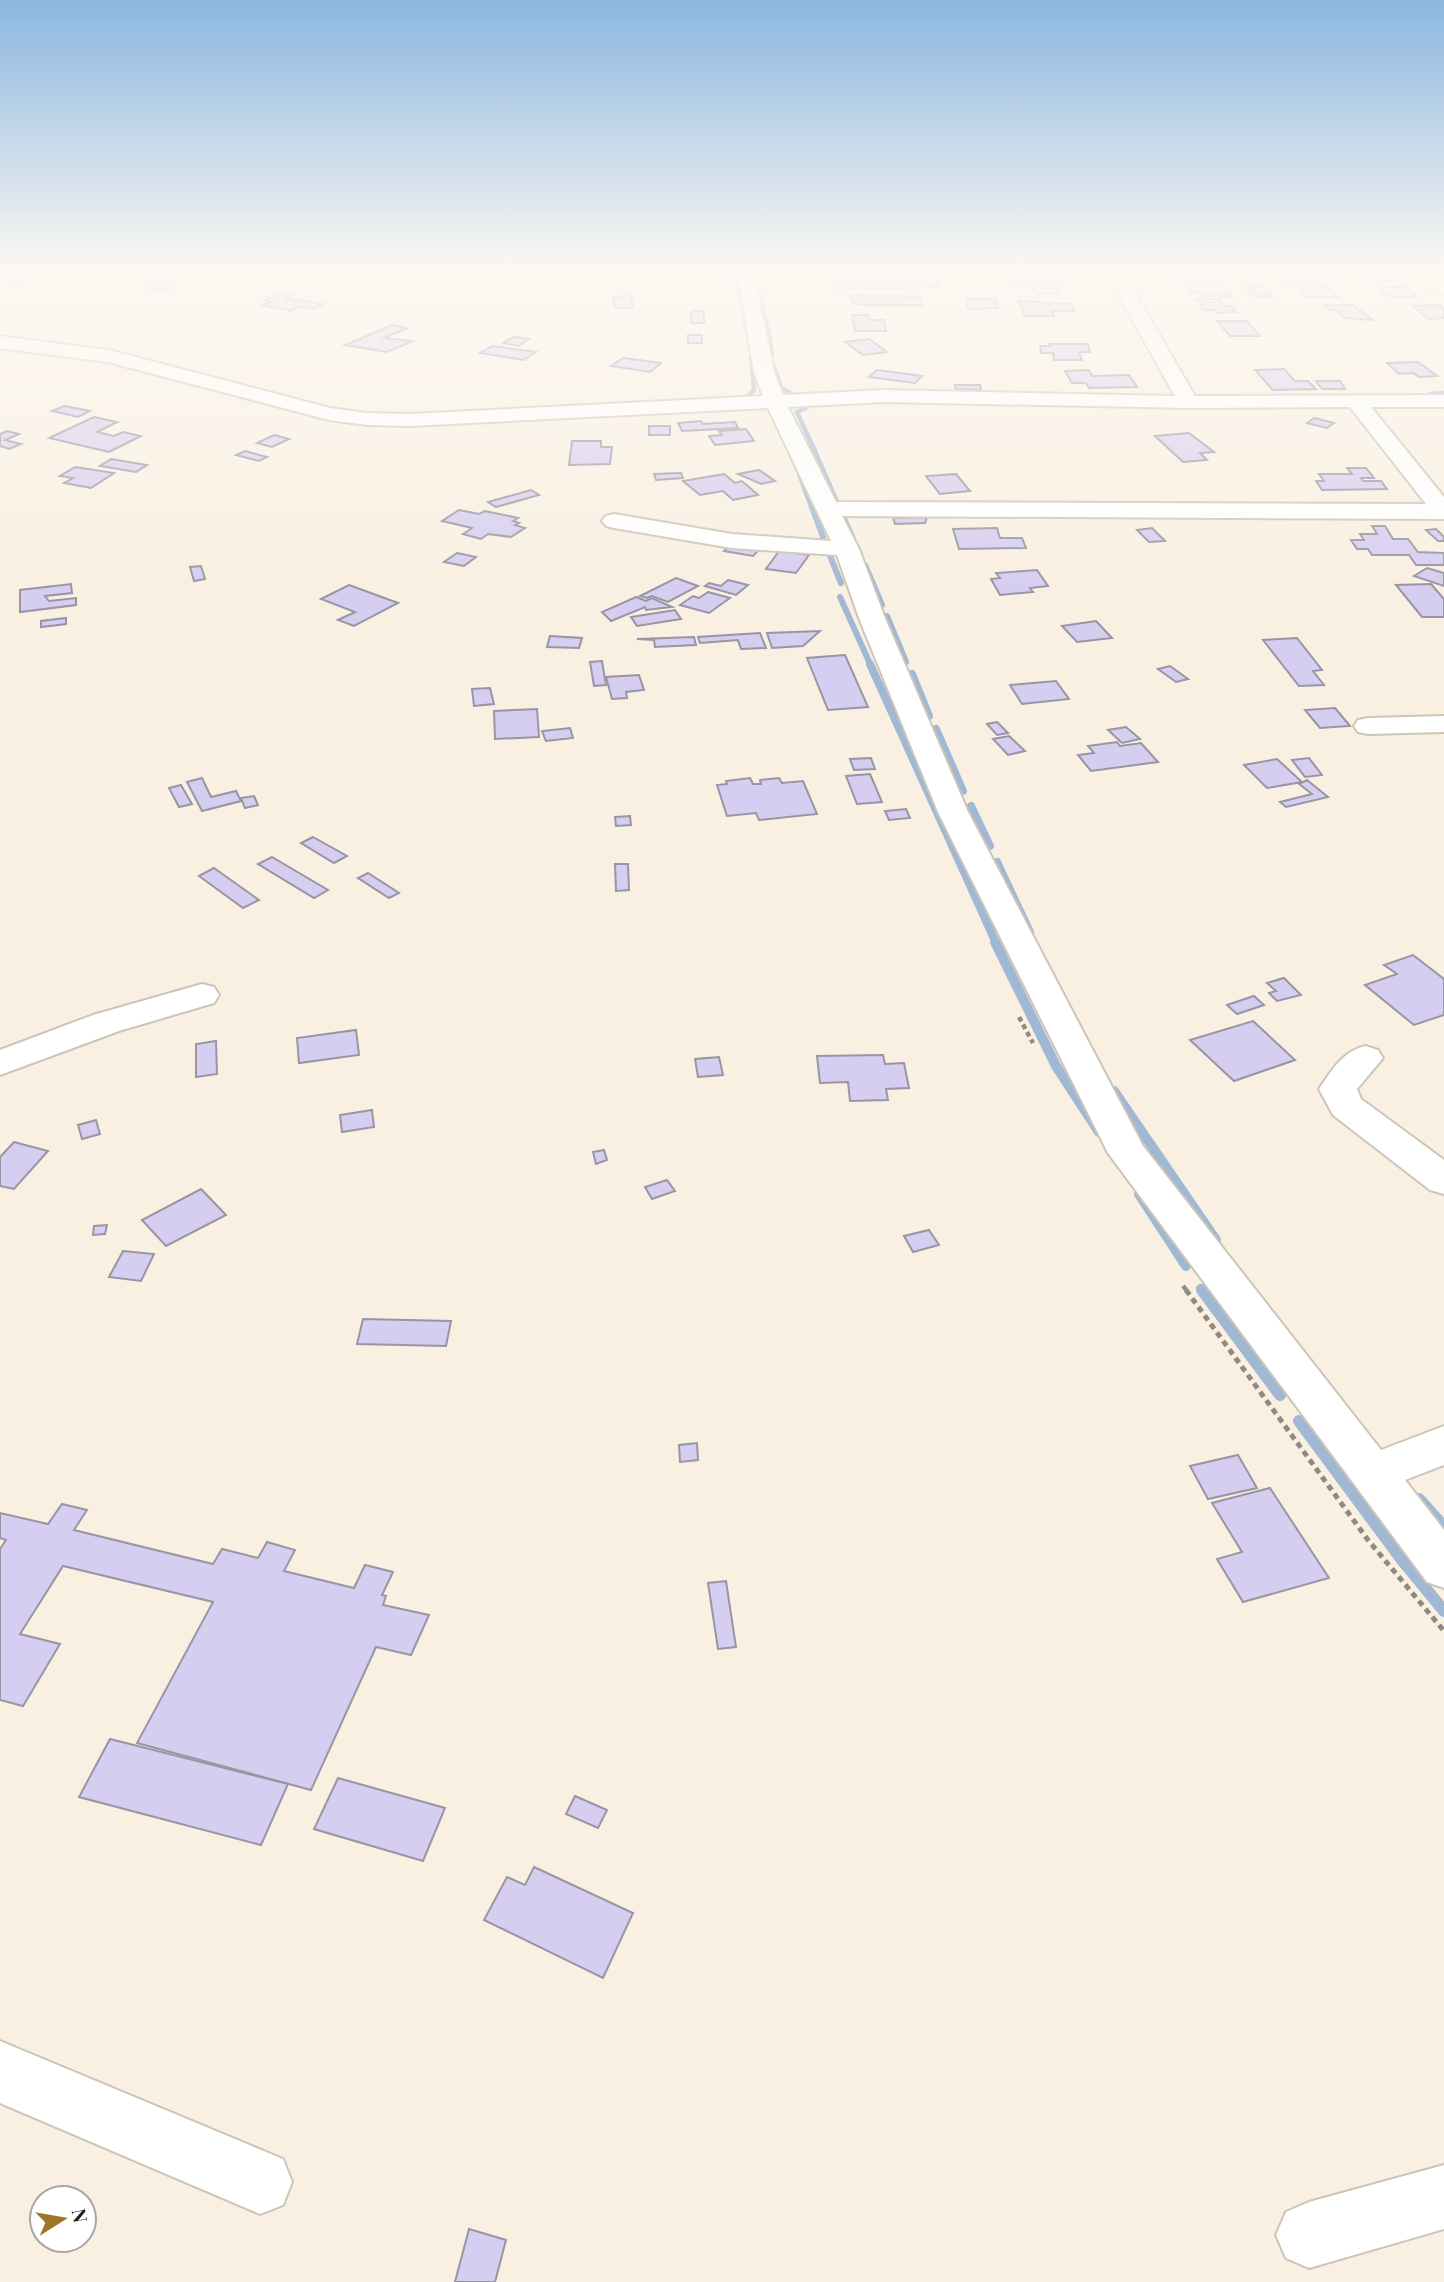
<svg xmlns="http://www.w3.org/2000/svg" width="1444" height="2282" font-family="'Playfair Display',serif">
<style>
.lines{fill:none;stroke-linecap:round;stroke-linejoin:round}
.stream-far4{stroke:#a1b8d4;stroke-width:4.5}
.stream-far3{stroke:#a1b8d4;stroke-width:6}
.stream-far2{stroke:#a1b8d4;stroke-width:8}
.stream-far1{stroke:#a1b8d4;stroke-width:10}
.stream{stroke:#a1b8d4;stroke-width:12}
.building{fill:#d6cef0;stroke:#9895a4;stroke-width:2}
.minor-casing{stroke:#cdc5b7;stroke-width:4}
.path-far1{stroke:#908a80;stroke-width:4.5;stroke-dasharray:5 3.5;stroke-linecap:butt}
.path{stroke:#908a80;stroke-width:5;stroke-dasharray:6 4.5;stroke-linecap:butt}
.minor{fill:#fff;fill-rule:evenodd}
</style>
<rect width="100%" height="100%" fill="#f9f0e2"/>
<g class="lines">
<g class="stream-far4">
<path d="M736,269V281L743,306"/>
<path d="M755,269L757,289"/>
<path d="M759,293L762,305"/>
<path d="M763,310L768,331"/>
<path d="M743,311L751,349"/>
<path d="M769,335L772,354"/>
<path d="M774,367L781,388L789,392"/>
<path d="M1430,394L1444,393"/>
<path d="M733,400L748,396L754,390L751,355"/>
<path d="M807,407L797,412L812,445"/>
</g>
<g class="stream-far3">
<path d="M811,444L837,504"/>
<path d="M796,463L823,537"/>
<path d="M842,514L853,539"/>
<path d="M830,556L841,583"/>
<path d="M865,565L882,605"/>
<path d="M840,597L871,666"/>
<path d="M887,616L906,662"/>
</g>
<g class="stream-far2">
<path d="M870,664L996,943"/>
<path d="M912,674L929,716"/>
<path d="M936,729L963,791"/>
<path d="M971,806L990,846"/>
<path d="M997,862L1030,932"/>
</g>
<g class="stream-far1">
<path d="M995,942L1056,1066L1099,1132"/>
<path d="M1114,1091L1216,1240"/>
<path d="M1139,1194L1186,1266"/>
<path d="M1201,1289L1203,1292"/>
</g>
<g class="stream">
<path d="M1202,1290L1280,1395"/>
<path d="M1299,1421L1402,1560L1444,1611"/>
<path d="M1419,1499L1444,1527"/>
</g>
</g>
<g class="building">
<path d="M21,269L11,272L31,278L14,283L0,279V270Z"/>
<path d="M1179,269H1210L1217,275L1181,276L1175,271Z"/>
<path d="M1309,269H1334L1343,275L1315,277L1307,272H1313Z"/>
<path d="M174,271L176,276L169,277L174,288L151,291L146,277Z"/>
<path d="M919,272H950L952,276H935L940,287L885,288L883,283H924Z"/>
<path d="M1379,272L1393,281L1377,282L1363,273Z"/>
<path d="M875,273L881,288H836L834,281H852L849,274Z"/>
<path d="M885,274H918L922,281L887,282Z"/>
<path d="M1179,278H1211L1214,283H1182Z"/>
<path d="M1058,279L1064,286H1055L1060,294H1037L1031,286L1010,287L1005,280Z"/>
<path d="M1281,279L1315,280L1318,283H1284Z"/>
<path d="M1185,283H1223L1232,296H1203L1200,292H1190Z"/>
<path d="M1245,286H1264L1272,296H1252Z"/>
<path d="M1301,287H1327L1338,297H1307Z"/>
<path d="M1379,287H1405L1417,297L1387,296Z"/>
<path d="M284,293L294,295L284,298L323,304L313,309L301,306L290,311L262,305L271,302L265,300Z"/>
<path d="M851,295L920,297L922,305H864L853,303Z"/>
<path d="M631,296L633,308H615L613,297Z"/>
<path d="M966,299H995L998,308L968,309Z"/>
<path d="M1197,299H1219L1224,306H1232L1236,312L1217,313L1214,310H1204Z"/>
<path d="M1019,301L1071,304L1075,311H1052L1054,316H1025Z"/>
<path d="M1325,305H1353L1373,320L1344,318L1336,310H1329Z"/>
<path d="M1440,305L1444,309V318L1428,319L1413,306Z"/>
<rect x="691" y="311" width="13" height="12"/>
<path d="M852,315H868L869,320H884L886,331H855Z"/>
<path d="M1217,321H1247L1260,336H1230Z"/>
<path d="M392,325L407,328L384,338L412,341L387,352L345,345Z"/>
<rect x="688" y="335" width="14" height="8"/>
<path d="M514,337L529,339L518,346L503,343Z"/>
<path d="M869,339L887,352L863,355L845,342Z"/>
<path d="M1049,344H1088L1090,352H1079L1082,360H1054L1053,353H1041L1040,346H1050Z"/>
<path d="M492,346L536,352L524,360L480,353Z"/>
<path d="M623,358L661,363L650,372L611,366Z"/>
<path d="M1418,362L1437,376L1419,377L1413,373L1399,374L1387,363Z"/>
<path d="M1284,369L1295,381H1308L1316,389L1273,390L1255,370Z"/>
<path d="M877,370L922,376L915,383L869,377Z"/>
<path d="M1089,370L1092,376L1129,375L1137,387L1089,388L1086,383H1072L1065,371Z"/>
<path d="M1316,381H1340L1345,389H1322Z"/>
<path d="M955,385H980L981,390L956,389Z"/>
<path d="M64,406L90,411L78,417L52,411Z"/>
<path d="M94,417L117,422L97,432L114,436L123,432L141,436L109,452L49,438Z"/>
<path d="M1314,418L1334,423L1327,428L1307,423Z"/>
<path d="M701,421L703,424L735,422L738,428L682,431L678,423Z"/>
<rect x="649" y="426" width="21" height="9"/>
<path d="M746,429L754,441L715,445L709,436L722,435L719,431Z"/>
<path d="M7,431L19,434L5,440L21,444L9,449L0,446V434Z"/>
<path d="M1189,433L1214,452L1200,453L1207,460L1183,462L1155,436Z"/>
<path d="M274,435L289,439L272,447L257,443Z"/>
<path d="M572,441H601V447H612L610,464L569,465Z"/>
<path d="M245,451L267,457L259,461L236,455Z"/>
<path d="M111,459L147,465L136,472L100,466Z"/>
<path d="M75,467L114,473L91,488L64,483L73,478L60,476Z"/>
<path d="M1347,468H1366L1374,478H1361L1363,481H1381L1387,489L1322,490L1316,481H1324L1319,474H1352Z"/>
<path d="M759,470L775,481L761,484L738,474Z"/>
<path d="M681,473L683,478L656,480L654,474Z"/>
<path d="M724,474L735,483L742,481L758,495L733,500L723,491L700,495L683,481Z"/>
<path d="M956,474L970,491L940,494L926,476Z"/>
<path d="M531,490L539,495L496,507L488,502Z"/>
<path d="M459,510L479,514L485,511L518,518L513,521L519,523L515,525L525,528L511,537L488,534L481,539L463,534L472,528L442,521Z"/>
<path d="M927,517L925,523L895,524L893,518Z"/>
<path d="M1372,526H1385L1393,539H1408L1418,552L1444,553V565H1416L1409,555H1372L1368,549H1357L1351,540H1364L1360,534H1377Z"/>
<path d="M997,528L1000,538H1022L1026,548L959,549L953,529Z"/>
<path d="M1152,528L1165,541L1149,542L1137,530Z"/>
<path d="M1436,529L1444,537V541H1438L1426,530Z"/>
<path d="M731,544L760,549L753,556L724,551Z"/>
<path d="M779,551L809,555L796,573L766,569Z"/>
<path d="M457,553L476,557L464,566L444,562Z"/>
<path d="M201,566L205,579L194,581L190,567Z"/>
<path d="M1427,568L1444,573V586L1414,576Z"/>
<path d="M1037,570L1048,586L1030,588L1033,592L1000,595L991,579L1000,578L996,573Z"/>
<path d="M676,578L698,586L668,602L652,596L647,598L640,596Z"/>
<path d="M728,580L748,585L736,595L705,586L709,583L721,586Z"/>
<path d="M71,584L72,593L45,596L49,601L76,598V605L20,612V590Z"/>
<path d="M1431,584L1444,599V617H1422L1396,585Z"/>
<path d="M349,585L398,603L354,626L338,620L355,612L321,599Z"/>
<path d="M708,592L730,598L709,613L680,605L693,596L699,598Z"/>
<path d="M636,597L646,601L652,598L672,607L646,610L645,607L611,621L602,612Z"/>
<path d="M675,610L681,619L637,626L631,617Z"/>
<path d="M66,618V624L41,627V621Z"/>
<path d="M1096,621L1112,638L1077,642L1062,626Z"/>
<path d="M820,631L803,646L772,648L767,633Z"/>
<path d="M760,633L766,648L741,649L738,640L700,643L698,637Z"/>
<path d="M550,636L582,638L579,648L547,647Z"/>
<path d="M694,637L696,645L655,647L654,640L637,639Z"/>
<path d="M1297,638L1322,670L1313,671L1324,685L1299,686L1263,640Z"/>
<path d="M845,655L868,707L828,710L807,658Z"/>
<path d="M602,661L606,685L594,686L590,662Z"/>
<path d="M1170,666L1188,679L1176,682L1158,669Z"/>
<path d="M639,675L644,690L626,692L627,698L612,699L606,677Z"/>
<path d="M1056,681L1069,699L1022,704L1010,685Z"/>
<path d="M490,688L494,704L474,706L472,689Z"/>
<path d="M1335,708L1350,726L1320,728L1305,710Z"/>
<path d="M537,709L539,737L495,739L494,711Z"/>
<path d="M997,722L1008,733L997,735L987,724Z"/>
<path d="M1126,727L1140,739L1122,743L1108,730Z"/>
<path d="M570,728L573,738L546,741L542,731Z"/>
<path d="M1009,736L1025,751L1008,755L993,739Z"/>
<path d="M1117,742L1120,746L1141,743L1158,762L1091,771L1078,755L1094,753L1088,746Z"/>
<path d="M871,758L875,769L854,770L850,759Z"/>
<path d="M1309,758L1322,775L1305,777L1292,760Z"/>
<path d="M1277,759L1302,782L1267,788L1244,765Z"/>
<path d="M870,774L882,802L857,804L846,776Z"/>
<path d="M202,778L211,797L236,791L241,801L202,811L187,782Z"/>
<path d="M750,778L753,784H761L760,780L779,778L782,783L803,781L817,814L759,820L756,813L727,816L717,785L727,784L726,781Z"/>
<path d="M1307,780L1328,797L1286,807L1280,802L1312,794L1299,784Z"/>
<path d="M181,785L192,804L179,807L169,788Z"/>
<path d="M254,796L258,805L245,808L241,798Z"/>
<path d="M906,809L910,818L889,820L885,811Z"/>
<path d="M630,816L631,825L616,826L615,817Z"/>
<path d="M313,837L347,856L334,863L301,843Z"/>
<path d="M272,857L328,890L314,898L258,864Z"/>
<path d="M615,864H628L629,890L616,891Z"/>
<path d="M214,868L259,900L243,908L199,876Z"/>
<path d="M368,873L399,893L389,898L358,878Z"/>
<path d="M1413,955L1444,979V1015L1414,1025L1365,985L1397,974L1384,965Z"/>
<path d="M1284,978L1301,995L1277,1001L1269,993L1276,991L1267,983Z"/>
<path d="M1254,996L1264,1005L1237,1014L1227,1005Z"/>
<path d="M1253,1021L1295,1060L1234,1081L1190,1040Z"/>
<path d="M356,1030L359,1055L299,1063L297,1038Z"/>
<path d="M216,1041L217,1074L196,1077V1044Z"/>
<path d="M883,1055L885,1064L904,1063L909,1088L886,1089L888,1100L850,1101L848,1082L820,1083L817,1056Z"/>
<path d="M719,1057L723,1075L698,1077L695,1059Z"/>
<path d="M372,1110L374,1127L342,1132L340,1115Z"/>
<path d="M96,1120L100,1134L82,1139L78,1125Z"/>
<path d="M14,1142L48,1151L14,1189L0,1186V1157Z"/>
<path d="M604,1150L607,1160L596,1164L593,1152Z"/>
<path d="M667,1180L675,1191L652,1199L645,1187Z"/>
<path d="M201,1189L226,1215L166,1246L142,1220Z"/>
<path d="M107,1225L105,1234L93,1235L94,1226Z"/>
<path d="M929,1230L939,1245L913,1252L904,1236Z"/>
<path d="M123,1251L154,1254L141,1281L109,1277Z"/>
<path d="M363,1319L451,1321L446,1346L357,1344Z"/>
<path d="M697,1443L698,1460L680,1462L679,1445Z"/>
<path d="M1238,1455L1257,1488L1208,1499L1190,1466Z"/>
<path d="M1270,1488L1329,1578L1243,1602L1217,1559L1242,1552L1212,1503Z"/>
<path d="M62,1504L87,1510L74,1530L213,1564L222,1549L258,1558L267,1542L295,1550L284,1571L354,1588L365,1565L393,1572L382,1595L386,1596L383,1605L429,1615L411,1655L376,1647L311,1790L137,1743L213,1602L63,1566L20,1634L60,1644L23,1706L0,1700V1549L6,1540L0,1538V1513L48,1524Z"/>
<path d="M726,1581L736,1647L718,1649L708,1583Z"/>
<path d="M110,1739L288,1784L261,1845L79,1797Z"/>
<path d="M338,1778L445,1808L423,1861L314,1829Z"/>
<path d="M575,1796L607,1810L598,1828L566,1814Z"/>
<path d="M534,1867L633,1913L603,1978L484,1920L507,1877L525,1885Z"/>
<path d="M469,2229L506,2240L495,2282H455Z"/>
</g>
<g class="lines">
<defs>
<g id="minor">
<path d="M737,269H753L774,372L783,395L883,390L1175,396L1104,269H1121L1195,396L1444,395V407H1371L1444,497V519L842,516L859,549L885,618L968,812L1143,1146L1381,1450L1444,1426V1465L1405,1480L1444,1530V1588L1427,1582L1108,1153L938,812L859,618L837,555L732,548L614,528L606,526L602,521L606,516L614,514L732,534L831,541L768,408L410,426L367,425L329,420L108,362L0,348V336L109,350L330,408L367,413L410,414L763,396L754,372ZM883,402L1189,408L1350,407L1426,504L836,502L788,407Z"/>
<path d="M1385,269H1409L1444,282V293L1387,273Z"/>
<path d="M1444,716V732L1368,734L1358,732L1354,726L1358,720L1368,718Z"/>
<path d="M202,984L214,987L219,995L214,1003L119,1031L0,1075V1050L93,1015Z"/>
<path d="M1365,1046L1378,1050L1383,1058L1357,1089L1361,1099L1444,1160V1194L1430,1190L1333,1115L1319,1089C1332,1070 1342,1052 1365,1046Z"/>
<path d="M0,2041L283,2159L292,2182L283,2205L260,2214L0,2103Z"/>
<path d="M1444,2165V2229L1309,2268L1286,2258L1276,2235L1286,2212L1309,2202Z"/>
</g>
</defs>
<use href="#minor" class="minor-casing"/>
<g class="path-far1">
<path d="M1019,1017L1033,1043"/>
<path d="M1183,1286L1188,1292"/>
</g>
<path class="path" d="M1186,1290L1368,1540L1444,1631"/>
<use href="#minor" class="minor"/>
</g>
<linearGradient id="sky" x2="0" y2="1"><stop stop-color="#8bb6e0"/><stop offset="0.46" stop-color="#fcf8f2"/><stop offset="1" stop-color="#fcf8f2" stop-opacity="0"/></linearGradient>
<rect width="1444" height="589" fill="url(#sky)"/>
<g transform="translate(63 2219) rotate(79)"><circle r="33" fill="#ffffff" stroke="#a7a6a4" stroke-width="2"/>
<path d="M0-5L12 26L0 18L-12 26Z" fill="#9e7725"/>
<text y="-10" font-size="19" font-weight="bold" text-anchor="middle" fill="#24211b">N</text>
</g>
</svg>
